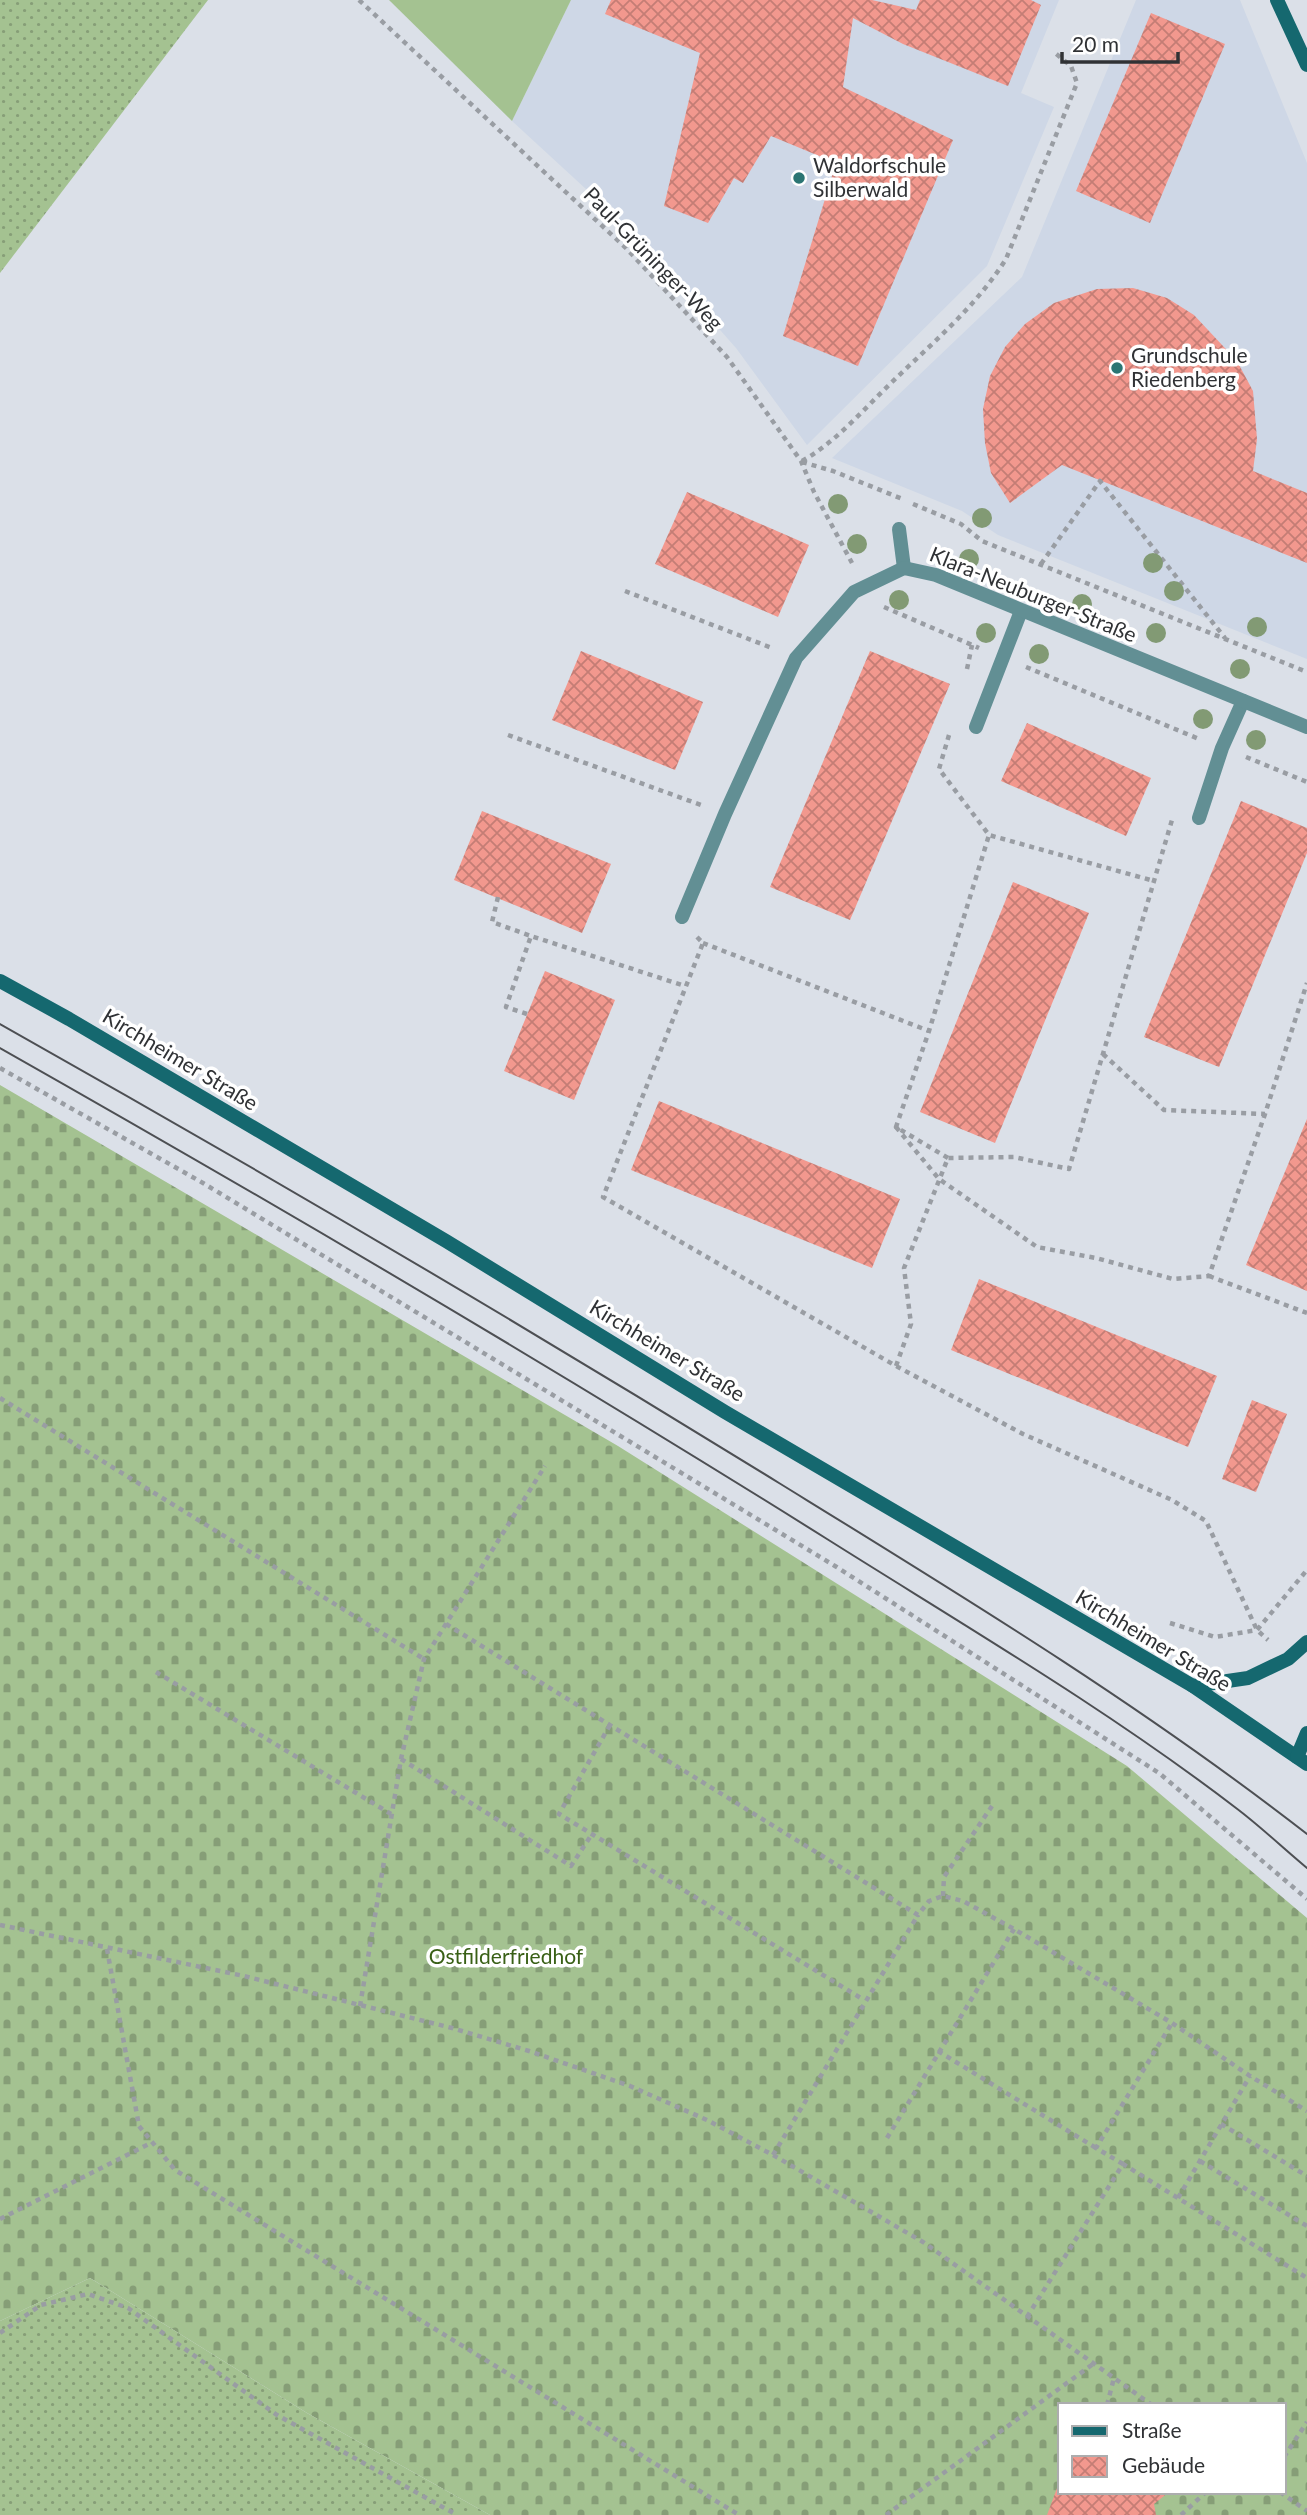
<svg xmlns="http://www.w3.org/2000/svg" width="1307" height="2515" font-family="Lato,sans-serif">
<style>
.built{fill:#ced7e6}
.cemetery{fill:url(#cemetery-stones);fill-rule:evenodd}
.garden{fill:url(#garden-dots)}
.pitch{fill:#a4c291}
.building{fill:url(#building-cross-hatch)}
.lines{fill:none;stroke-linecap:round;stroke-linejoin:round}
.path{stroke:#999da3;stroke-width:4.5;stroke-dasharray:5 5;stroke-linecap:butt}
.lane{stroke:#628f94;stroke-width:14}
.street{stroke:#628f94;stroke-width:14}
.secondary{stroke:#15686f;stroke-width:14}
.tram{stroke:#4d4f53;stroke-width:2}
.tree{fill:#829a74}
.poi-dot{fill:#2b7573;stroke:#fff;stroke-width:2.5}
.labels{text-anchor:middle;stroke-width:7;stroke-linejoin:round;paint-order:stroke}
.poi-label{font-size:21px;fill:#303235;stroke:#fff;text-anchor:start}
.street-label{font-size:21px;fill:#303235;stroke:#fff}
.park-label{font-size:21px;fill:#396016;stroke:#fff}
</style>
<defs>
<pattern id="cemetery-stones" width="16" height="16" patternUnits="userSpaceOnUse" patternTransform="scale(1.75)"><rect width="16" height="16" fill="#a4c291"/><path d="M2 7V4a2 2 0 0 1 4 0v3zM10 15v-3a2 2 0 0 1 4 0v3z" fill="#869e77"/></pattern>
<pattern id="garden-dots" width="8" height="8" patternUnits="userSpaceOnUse" patternTransform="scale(1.75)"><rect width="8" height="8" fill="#a4c291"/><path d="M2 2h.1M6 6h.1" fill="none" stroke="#869e77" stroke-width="1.8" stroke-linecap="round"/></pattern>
<pattern id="building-cross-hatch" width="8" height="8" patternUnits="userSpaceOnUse" patternTransform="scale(1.75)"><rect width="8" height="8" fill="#f2988e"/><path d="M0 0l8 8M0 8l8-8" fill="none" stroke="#c47d75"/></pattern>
</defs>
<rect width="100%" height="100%" fill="#dbe0e8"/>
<g class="built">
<path d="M571,0H1059L1021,93L1054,107L987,266L807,445L736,348L637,236L512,121Z"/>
<path d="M1136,0H1240L1307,163V659L998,535L962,511L832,458L1022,277Z"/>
</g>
<path class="cemetery" d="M0,1085L618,1446L1127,1766L1307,1918V2515H490L307,2413L90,2278L0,2321ZM1060,2405H1284V2492H1060Z"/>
<g class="garden">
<path d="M0,0H208L0,273Z"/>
<path d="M90,2278L307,2413L490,2515H0V2321Z"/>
</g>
<path class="pitch" d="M389,0H571L512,121Z"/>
<g class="building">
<path d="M611,0H872L916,10L920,0H1031L1041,5L1008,86L903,44L853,18L843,87L953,140L858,366L783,336L836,163L771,136L743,183L734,178L708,223L664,206L700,53L605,14Z"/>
<path d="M1151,13L1225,44L1150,223L1076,191Z"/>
<path d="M1133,288L1167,298L1194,315L1237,361L1253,391L1257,439L1253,471L1307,493V563L1062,465L1010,503L991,473L985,443L983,409L990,376L1005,347L1025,324L1054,303L1097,289Z"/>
<path d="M687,492L809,545L778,617L655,564Z"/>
<path d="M581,651L703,702L675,770L552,720Z"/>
<path d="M870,651L950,684L850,920L770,887Z"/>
<path d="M1027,723L1151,778L1126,836L1001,781Z"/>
<path d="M1241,801L1307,828V853L1219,1067L1144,1037Z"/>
<path d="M482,811L611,864L582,933L454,880Z"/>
<path d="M1013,882L1089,913L995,1143L920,1112Z"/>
<path d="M545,971L615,1000L574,1100L504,1071Z"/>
<path d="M659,1101L900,1199L872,1268L631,1170Z"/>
<path d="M1307,1119V1291L1246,1265Z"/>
<path d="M979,1279L1217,1376L1188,1447L951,1350Z"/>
<path d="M1252,1400L1287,1414L1256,1492L1222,1479Z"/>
<path d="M1060,2480V2492H1169L1154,2504L1156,2515H1047Z"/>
</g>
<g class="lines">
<g class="path">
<path d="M359,0L626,248L727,357L801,461L814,492L852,563"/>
<path d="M802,461C836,442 862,411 890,384C930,345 976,307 1006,259L1077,83L1071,66L1055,53"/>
<path d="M802,462L833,471L905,500"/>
<path d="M913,504L961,524L982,541L1307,672"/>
<path d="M1041,564L1100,481L1225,638"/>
<path d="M625,591L772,648"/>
<path d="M884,607L979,648"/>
<path d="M1026,667L1199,739"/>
<path d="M967,669L972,645"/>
<path d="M508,735L701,805"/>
<path d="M949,735L939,769L989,835L1154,881"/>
<path d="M1246,757L1307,782"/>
<path d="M498,897L492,922L531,936"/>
<path d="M697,937L703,943L603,1197L896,1366L1023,1434L1172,1500L1206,1521L1257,1630L1268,1640"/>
<path d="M703,943L929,1031"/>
<path d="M527,1014L506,1007L531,936L685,986"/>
<path d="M1103,1054L1164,1110L1265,1114"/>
<path d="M0,1068L203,1183L835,1566L1159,1773L1307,1899"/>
<path d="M896,1127L939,1179L1037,1247L1096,1258L1173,1279L1209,1276L1265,1114L1307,983"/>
<path d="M948,1158L896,1127L929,1031L989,835"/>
<path d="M1209,1276L1307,1313"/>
<path d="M896,1366L911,1324L904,1268L948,1158L1014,1157L1069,1169L1172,820"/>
<path d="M0,1398L424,1659"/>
<path d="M1170,1623L1215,1637L1257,1630L1307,1570"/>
<path d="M446,1624L918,1915L929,1901L943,1896L963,1901L1014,1929L1172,2023L1250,2076L1307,2111"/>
<path d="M156,1672L391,1814"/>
<path d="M610,1725L559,1814L864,2000"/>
<path d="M401,1759L571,1866L592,1834"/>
<path d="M943,1896L944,1877L992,1806"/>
<path d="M0,1925L244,1976L452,2028L529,2051L630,2086L707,2120L773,2155L923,2242L1152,2405"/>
<path d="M107,1949L139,2126L175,2170L739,2515"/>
<path d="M360,2006L401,1759L424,1659L545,1466"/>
<path d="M938,2051L1096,2148"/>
<path d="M1221,2124L1307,2176"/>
<path d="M887,2138L1014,1929"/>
<path d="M773,2155L918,1915"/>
<path d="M1200,2161L1307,2226"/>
<path d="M1123,2164L1096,2148L1172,2023"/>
<path d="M1178,2198L1250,2076"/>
<path d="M0,2219L151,2143"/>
<path d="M1027,2317L1123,2164L1307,2278"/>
<path d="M0,2333L41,2305L88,2294L128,2308L277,2415L457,2515"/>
<path d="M1107,2405L1114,2378"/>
<path d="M1284,2457L1307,2422"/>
<path d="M1280,2492L1307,2511"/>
<path d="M886,2515L1093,2364"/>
<path d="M1181,2515L1206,2492"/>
</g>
<g class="lane">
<path d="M976,727L1021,611"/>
<path d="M1199,818L1222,748L1243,701"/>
</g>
<g class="street">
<path d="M899,529L904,568"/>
<path d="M682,917L725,814L796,658L854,592L904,568L936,575L1307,727"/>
</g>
<g class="secondary">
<path d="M1277,0L1307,65"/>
<path d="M0,981L69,1019L446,1241L725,1412L1193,1686L1307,1764"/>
<path d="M1193,1686L1248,1678L1288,1659L1307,1642"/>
<path d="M1297,1757L1307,1733"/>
</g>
<g class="tram">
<path d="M0,1024C263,1172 523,1325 779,1483C959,1594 1140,1704 1307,1834"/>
<path d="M0,1048C279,1206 556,1369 827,1539C965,1626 1107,1709 1236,1808C1260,1826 1283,1848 1307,1868"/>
</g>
</g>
<g class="tree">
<circle cx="838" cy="504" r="10"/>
<circle cx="982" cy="518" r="10"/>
<circle cx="857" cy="544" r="10"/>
<circle cx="969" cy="559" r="10"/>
<circle cx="1153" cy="563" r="10"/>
<circle cx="1174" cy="591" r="10"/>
<circle cx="899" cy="600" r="10"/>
<circle cx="1082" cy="604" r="10"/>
<circle cx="1257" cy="627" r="10"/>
<circle cx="986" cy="633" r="10"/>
<circle cx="1156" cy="633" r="10"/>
<circle cx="1039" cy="654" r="10"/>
<circle cx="1240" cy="669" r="10"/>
<circle cx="1203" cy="719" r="10"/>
<circle cx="1256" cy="740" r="10"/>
</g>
<g class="poi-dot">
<circle cx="799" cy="178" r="7"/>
<circle cx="1117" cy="368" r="7"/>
</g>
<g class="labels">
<g class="poi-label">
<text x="813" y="173">Waldorfschule<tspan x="813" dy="24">Silberwald</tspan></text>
<text x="1131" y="363">Grundschule<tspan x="1131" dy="24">Riedenberg</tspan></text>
</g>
<g class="street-label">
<text transform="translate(653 259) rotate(46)" y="7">Paul-Grüninger-Weg</text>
<text transform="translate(1033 595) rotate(22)" y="7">Klara-Neuburger-Straße</text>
<text transform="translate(180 1060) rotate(31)" y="7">Kirchheimer Straße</text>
<text transform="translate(667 1351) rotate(31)" y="7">Kirchheimer Straße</text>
<text transform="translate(1153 1641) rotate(31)" y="7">Kirchheimer Straße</text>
</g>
<g class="park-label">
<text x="506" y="1964">Ostfilderfriedhof</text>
</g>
</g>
<rect x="1058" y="2403" width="228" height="91" fill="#ffffff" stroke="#acadae" stroke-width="2"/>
<rect x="1072" y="2426" width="35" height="10" fill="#15686f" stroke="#acadae" stroke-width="2"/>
<text x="1122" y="2438" font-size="21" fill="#303235">Straße</text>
<rect x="1072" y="2456" width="35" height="21" fill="url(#building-cross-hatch)" stroke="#acadae" stroke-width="2"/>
<text x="1122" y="2473" font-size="21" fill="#303235">Gebäude</text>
<path d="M1062 52v10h116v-10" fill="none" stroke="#303235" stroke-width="3.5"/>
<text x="1072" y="52" font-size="21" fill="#303235" stroke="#ffffff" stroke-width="5" paint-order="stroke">20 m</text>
</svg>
